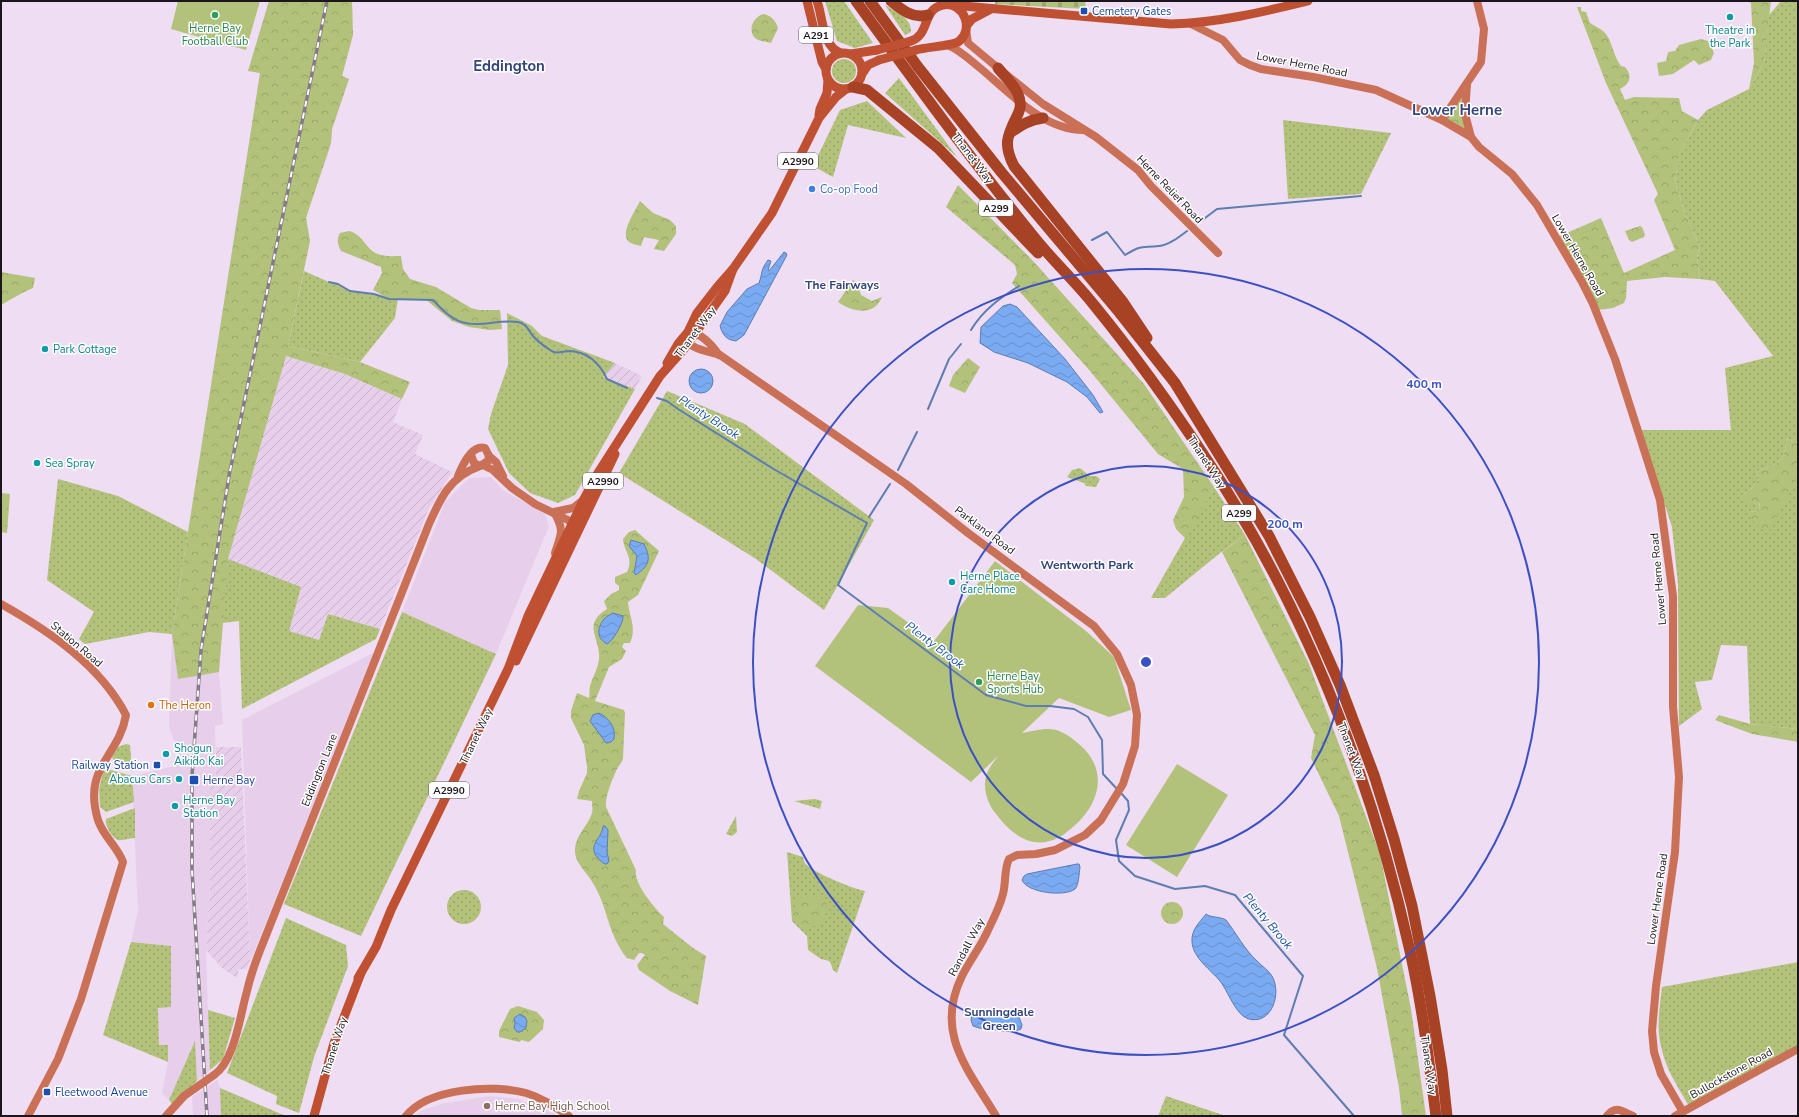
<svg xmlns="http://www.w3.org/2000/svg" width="1799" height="1117" font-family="'Nunito Sans',sans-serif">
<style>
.built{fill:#e7cfeb}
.industrial{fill:url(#industrial-furrows)}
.grass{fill:url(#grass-dots)}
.forest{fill:url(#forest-crowns)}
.cemetery{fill:url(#cemetery-stones)}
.pitch{fill:#b3c27a}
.water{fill:url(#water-waves);stroke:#5e7db1}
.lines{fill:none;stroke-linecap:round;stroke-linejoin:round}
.stream{stroke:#5e7db1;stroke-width:2}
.secondary{stroke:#ca7057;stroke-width:8}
.primary{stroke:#bf5132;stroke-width:9}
.highway{stroke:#a74225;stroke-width:11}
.rail-casing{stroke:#867988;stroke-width:3.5}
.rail{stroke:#fff;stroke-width:2;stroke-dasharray:6;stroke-linecap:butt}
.secondary-bridge{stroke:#ca7057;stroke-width:8}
.primary-bridge{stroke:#bf5132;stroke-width:9}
.ring{fill:none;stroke:#3b51c3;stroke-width:2}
.transit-dot{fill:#1a4fb4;stroke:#fff;stroke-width:1.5}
.leisure-dot{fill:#2e9e5b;stroke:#fff;stroke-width:1.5}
.culture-dot{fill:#0f9aa8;stroke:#fff;stroke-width:1.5}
.shop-dot{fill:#3f7fe0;stroke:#fff;stroke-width:1.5}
.food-dot{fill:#e8710a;stroke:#fff;stroke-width:1.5}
.education-dot{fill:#8d6e63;stroke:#fff;stroke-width:1.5}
.labels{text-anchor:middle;stroke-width:3;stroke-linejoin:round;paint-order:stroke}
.shield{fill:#fff;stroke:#605b61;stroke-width:1}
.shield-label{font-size:10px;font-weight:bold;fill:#1c151d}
.transit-label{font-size:11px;fill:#164399;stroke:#fff;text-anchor:start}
.leisure-label{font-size:11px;fill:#27864d;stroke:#fff}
.culture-label{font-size:11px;fill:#0d838f;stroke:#fff;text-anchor:start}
.street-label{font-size:11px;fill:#1c151d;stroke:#fff}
.shop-label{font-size:11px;fill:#366cbe;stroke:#fff;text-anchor:start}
.food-label{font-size:11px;fill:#c56008;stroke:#fff;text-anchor:start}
.education-label{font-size:11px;fill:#785e54;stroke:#fff;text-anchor:start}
.neighbourhood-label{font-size:12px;font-weight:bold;fill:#34447e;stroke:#fff}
.water-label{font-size:12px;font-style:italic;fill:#1a54a7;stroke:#fff}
.district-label{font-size:15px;font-weight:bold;fill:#34447e;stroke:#fff}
.centre{fill:#3b51c3;stroke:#fff;stroke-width:2}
.ring-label{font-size:12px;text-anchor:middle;font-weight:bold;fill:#3b51c3;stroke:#fff;stroke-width:3;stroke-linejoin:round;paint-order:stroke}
</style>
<defs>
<pattern id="industrial-furrows" width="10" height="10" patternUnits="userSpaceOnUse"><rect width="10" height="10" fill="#e7cfeb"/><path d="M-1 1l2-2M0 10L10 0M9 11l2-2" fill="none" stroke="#c6b1c9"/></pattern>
<pattern id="grass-dots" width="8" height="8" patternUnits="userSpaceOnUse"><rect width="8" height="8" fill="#b3c27a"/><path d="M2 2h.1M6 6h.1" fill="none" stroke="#99a669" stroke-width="1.8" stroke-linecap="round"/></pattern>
<pattern id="forest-crowns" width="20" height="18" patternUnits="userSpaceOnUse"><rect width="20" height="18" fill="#b3c27a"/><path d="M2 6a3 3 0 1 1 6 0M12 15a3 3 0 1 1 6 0" fill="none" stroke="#99a669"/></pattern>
<pattern id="cemetery-stones" width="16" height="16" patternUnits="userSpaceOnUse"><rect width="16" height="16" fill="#b3c27a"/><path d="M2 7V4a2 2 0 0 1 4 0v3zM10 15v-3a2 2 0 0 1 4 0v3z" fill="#99a669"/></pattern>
<pattern id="water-waves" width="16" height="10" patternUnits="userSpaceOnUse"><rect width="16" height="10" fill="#7aaaf1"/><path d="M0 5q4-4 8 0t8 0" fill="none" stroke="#6991ce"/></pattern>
</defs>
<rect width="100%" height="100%" fill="#efddf3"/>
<g class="built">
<path d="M269,1H352L353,35L342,76L349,79L332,129L331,143L327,158L319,177L306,218L310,241L286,356L228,559L219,672L223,724L215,726L216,786L210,785V889L206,950L210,1070L197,1081L194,1043L169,1100L162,1093L168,1062V1046L159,1045L158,1007H170L171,946L131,942L138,911L132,776L183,764L169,727L172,634L260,73L248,71Z"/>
<path d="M491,477L503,490L545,514L549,526L496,654L402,612L445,502L469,478Z"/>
<path d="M375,652L250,962L242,720Z"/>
<path d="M217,1080L220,1088L222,1116H193L192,1097Z"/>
<path d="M488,1096L518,1099L553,1113L557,1116H415L421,1111L441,1104Z"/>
</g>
<g class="industrial">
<path d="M286,356L345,374L402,399L393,422L423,435L415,454L452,472L428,511L380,629L328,614L319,640L288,631L228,559Z"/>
<path d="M615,363L642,376L635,389L603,377Z"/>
<path d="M216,747H241L250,962L246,969H239L237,978L222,968L206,950L210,889V786L216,785Z"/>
</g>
<g class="grass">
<path d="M825,1H844L873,43L855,48L837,41Z"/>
<path d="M1781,1H1798V443L1787,439C1783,466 1779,462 1756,472L1759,478C1754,486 1751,490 1742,495L1753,504L1758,502L1760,507L1758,511L1749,512L1756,524L1798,463V444V729L1750,724L1747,646L1721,645L1712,680L1695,682L1702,709L1679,726L1678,584L1672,527L1641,430H1731L1725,368L1773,356L1715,281L1700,279L1697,257L1700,247L1685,213L1675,182L1680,148L1681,151L1698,120L1707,110L1749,89L1764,63L1769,15Z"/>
<path d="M885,5C896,12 912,18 911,32L905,35Z"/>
<circle cx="844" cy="71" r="12"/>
<path d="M899,78L957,157L885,93Z"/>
<path d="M867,101L906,138L848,125L833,177L813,166L840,110Z"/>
<path d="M1283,120L1391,133L1361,194L1288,199Z"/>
<path d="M304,271L329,282L338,284L350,291L374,294L389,299L398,298L395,318L360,362L288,346Z"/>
<path d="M507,313L532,326L542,336L615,363L603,377L635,389L575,495L558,503L530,493L509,473L488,429L491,414L508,365Z"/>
<path d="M667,391L745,424L874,520L824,610L756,559L619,473Z"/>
<path d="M1080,468L1090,476H1096L1100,479L1096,487L1086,486L1084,483L1067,477L1072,470Z"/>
<path d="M58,479L118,496L188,532L172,634L149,632L85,644L79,639L94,612L47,580Z"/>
<path d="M1214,487L1245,535L1220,553L1165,598H1151Z"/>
<path d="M228,559L301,587L289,631L319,640L328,614L380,629L376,639L242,709L239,621L222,623Z"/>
<path d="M402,612L496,654L361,936L284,904Z"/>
<path d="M126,744L130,745L132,771L114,761L112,757L118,747Z"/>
<path d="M107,769L132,776L134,802L106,812L100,807L99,790L103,772Z"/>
<path d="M815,799L822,801L820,809L794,801Z"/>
<path d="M135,808V838C130,838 123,841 118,840C112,838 104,824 106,819Z"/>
<path d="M736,816L737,832L732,836L726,834Z"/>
<path d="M787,852L803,857C804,860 804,863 807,865C817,874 851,888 865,891L837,973L833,970L831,964L829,961L821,959L808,950L807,936L792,921Z"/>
<circle cx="464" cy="907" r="17"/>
<path d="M286,918L346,945L348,966L314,1057L299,1113L276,1104L277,1096L227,1073Z"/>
<path d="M131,942L171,946V1007L158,1008L159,1045H168V1062L103,1035Z"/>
<path d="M1798,962V1048L1689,1106C1678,1087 1665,1068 1661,1046C1656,1027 1660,1006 1662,987Z"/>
<path d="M208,1010L235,1018L223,1059L210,1070Z"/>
<path d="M195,1041L197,1081L172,1104L169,1100Z"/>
<path d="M220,1088L286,1116H221Z"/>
<path d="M1166,1096L1226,1116H1158Z"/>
</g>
<g class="forest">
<path d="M269,1H352L353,35L342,76L349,79L332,129L331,143L306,218L310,241L288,346L360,362L410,382L402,399L345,374L286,356L228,559L219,672L178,679L172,634L260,73L248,71Z"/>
<path d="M1747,1H1771L1764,63L1749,89L1754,63L1751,3Z"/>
<path d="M1577,7H1581V11L1586,12L1590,23C1594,26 1600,28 1604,32C1612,39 1613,56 1621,66L1625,67C1633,76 1630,84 1620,89L1625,100L1634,97L1679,98L1682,111L1698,120L1681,151L1680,150L1675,182L1685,213L1700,247L1697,257L1700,279L1665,277L1627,281L1626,298L1624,303L1613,308L1597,310L1553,239L1601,218L1624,273L1675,250L1654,200L1658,194L1606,83Z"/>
<path d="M763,14C771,15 776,21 778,28L771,43C766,42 759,41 755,38C747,29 754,17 763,14Z"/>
<path d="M1701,39L1708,41L1714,53L1711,60L1699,65L1694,60L1673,74L1659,76L1657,63L1666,61L1668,52L1675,51L1679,45Z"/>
<path d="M1467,84L1471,137L1442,120Z"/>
<path d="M958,185L1034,262L1144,384L1214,487L1186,539L1176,529L1173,520L1184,497L1183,469L1158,454L1090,371L1012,283L1017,274L1015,265L946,207Z"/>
<path d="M640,201L653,213L670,220L676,226V234L664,251L654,249L659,240L644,237L641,246C637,245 632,244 629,242C619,233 636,210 640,201Z"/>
<path d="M1640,226L1642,227L1645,235L1644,237L1632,242L1629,240L1625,231Z"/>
<path d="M349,231C363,234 366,250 378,254C385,257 394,256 401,256L403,269L410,279L436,287L471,308L479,310H500L502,329L490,330L469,327L452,321L425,299H389L373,290L382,273L381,267L341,251C338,245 336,240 340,233Z"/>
<path d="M1,272L35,278L33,288L22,293L1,305Z"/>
<path d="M853,280L861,285L859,289L861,295L872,301L882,297C874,317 852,312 838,302Z"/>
<path d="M968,358L980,367L965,393L949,386L953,375Z"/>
<path d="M1787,439L1798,443L1796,480L1769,532L1761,529L1748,515L1749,512L1758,511L1760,507L1759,503L1746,505L1741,500L1742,495C1751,490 1754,486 1759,478L1756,472C1779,462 1783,466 1787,439Z"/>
<path d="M1,493L10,494L7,533L1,532Z"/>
<path d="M635,530L659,551L638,595L628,602C629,616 637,628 630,643H624L622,647L626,651L622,659L609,667L595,701L624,710L625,713L623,758C622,763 619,765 617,769C612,780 605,796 606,807L636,870C633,883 655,909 664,917L663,924L693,948L706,956L698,1005L670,991L639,970L637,965L645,955L642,953H639L634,960L627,958C607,934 608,905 591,880C585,870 574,862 575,849C576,834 588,826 592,813C593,809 592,804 592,801L577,799L579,791L587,773V767L584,745L571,718V711L577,693L589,698C590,693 589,690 590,686C593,676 598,669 599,659C601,638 581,625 607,609L604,601L611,594L619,590V586L615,583V577L627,572C634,557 624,552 623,539L629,532Z"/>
<path d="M1245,535L1309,664L1380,854L1411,1009L1426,1116H1402L1399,1088L1377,968L1339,816L1311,758L1315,735L1222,552Z"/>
<path d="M1719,715L1750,724L1798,729V742L1752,734L1715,720Z"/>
<path d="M807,896L819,897L826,901C828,918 822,928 804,927L795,917L797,902L801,898Z"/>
<circle cx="1172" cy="913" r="11"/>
<path d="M518,1006L537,1012L544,1020L543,1029L529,1042L521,1040L520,1042L499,1037V1031L510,1009Z"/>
</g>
<path class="cemetery" d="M995,1H1085L1086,9L995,4Z"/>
<g class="pitch">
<path d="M178,1H260L246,50L171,29Z"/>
<path d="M1,495L8,496L5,528H1Z"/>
<path d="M995,561L1086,631L1114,657L1131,710L1109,717L1059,698L1022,733C1049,728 1056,724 1080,745C1111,772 1098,809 1068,831C1059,839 1047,844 1034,842C1019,840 1005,826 996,814C986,802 981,783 989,769C992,764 995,760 998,756L971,782L815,666L858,605L888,608L934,641Z"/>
<path d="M1177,764L1228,795L1177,877L1126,845Z"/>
</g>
<g class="water">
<path d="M784,252L786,253L787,255L744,335L736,341C727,340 723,336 720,326L727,312L747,289L759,283C763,272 760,271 768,260L771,261L768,270L769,271Z"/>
<path d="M1010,304L1017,307L1065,359L1093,395L1103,412L1100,413L1087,397L1067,382L1028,363L994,352L980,343L981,327L1003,306Z"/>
<circle cx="701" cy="381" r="12"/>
<path d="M631,540L644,544C651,558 650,565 636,575L634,573L637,556L629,546Z"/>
<path d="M613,613L623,616C624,622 613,641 607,644C596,638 597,628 604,619C606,616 610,615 613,613Z"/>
<path d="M599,713C609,718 616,727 614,739L611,742L606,743L590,721L593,715Z"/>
<path d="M603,826H605L608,830L607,852L609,861L607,864C602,864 601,861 597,857C587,845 603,837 603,826Z"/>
<path d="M1077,864H1079L1080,867C1079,873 1079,885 1075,889C1065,897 1027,893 1022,880L1024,876L1027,874Z"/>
<path d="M1206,914C1211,918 1219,916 1226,920C1236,933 1245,950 1257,961C1263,967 1268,970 1272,976C1282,993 1272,1025 1249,1019C1236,1016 1228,991 1220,981C1211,970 1193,958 1192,942C1191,930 1199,923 1206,914Z"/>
<path d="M976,1013L1019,1017L1022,1025L1021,1029L1013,1032L979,1028L973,1026L971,1020L972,1015Z"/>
<path d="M520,1014L525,1017L527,1021L526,1028L520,1032H517L514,1028L515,1024L514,1018Z"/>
</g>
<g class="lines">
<g class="stream">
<path d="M1197,224L1217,209L1361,196"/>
<path d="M1092,240L1107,232L1125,255C1143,244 1141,248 1159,246C1169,245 1179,237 1187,231"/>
<path d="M329,282L338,284L350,291L374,294L389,299L433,300C452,321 462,327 491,323C499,322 510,321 518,322C527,324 528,330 533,336C537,341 544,346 550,350C557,355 562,351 570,351C588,352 600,364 607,379L627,388"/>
<path d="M971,330C983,310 1000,298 1019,286"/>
<path d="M657,398L667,401L678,409L772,468L867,523L838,585L986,695L1026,706H1050L1074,709L1088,717L1102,740L1103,774L1117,789"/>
<path d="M928,409L949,359L961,344"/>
<path d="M898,470L917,432"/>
<path d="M869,517L890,484"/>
<path d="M1121,793L1128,801L1129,810L1116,840L1119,861L1135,876L1175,889L1205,886L1235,895L1303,976L1284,1035L1354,1116"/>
</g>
<g class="secondary">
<path d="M1189,23L1223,40L1240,60L1250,65L1261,69L1313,77L1376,90L1442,120L1471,137"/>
<path d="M966,29L968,43L998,68L1043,104L1096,137L1138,170L1151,186L1218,253"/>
<path d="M947,45C959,49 970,60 980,68C1009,92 1043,130 1083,130"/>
<path d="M1467,84L1465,114L1471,137L1479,147L1512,174L1537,205L1582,282L1593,304L1615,359L1660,500L1673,596V707L1679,777L1675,852L1656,986L1652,1031L1654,1052L1661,1074L1683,1112"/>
<path d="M1442,120L1481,62L1484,29L1477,1"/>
<path d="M690,332C702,334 712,345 719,355"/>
<path d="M685,339C690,349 710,352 720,355L906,484L968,533L1094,626L1117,654L1131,685L1137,715L1135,746L1123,784L1101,820L1085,835L1055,850L1036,854L1017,855L1009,859C1004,869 1006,883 1003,894C1000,906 994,918 989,928C982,945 970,960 962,976C934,1033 968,1069 996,1116"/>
<path d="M489,456L496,462L503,476"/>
<path d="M483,465L493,470L512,488L535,504L578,525"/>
<path d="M458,476C462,466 472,444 485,448L489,456L488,461L480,466L474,463L471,455"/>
<path d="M554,512C565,531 561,534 555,553"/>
<path d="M554,512L573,508L583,500"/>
<path d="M1,604C49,631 100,665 126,715C119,757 82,767 98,820C103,836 117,846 123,862L81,999L58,1059L28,1116"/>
<path d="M214,1075C235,1061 240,1015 247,991C250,978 254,966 259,953L429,524C441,497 450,477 480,466"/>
<path d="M166,1116L184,1096"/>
<path d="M406,1116C428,1088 494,1084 526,1093C542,1098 555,1107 569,1116"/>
<path d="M1607,1116C1616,1104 1623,1112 1633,1116"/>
<path d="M1675,1116L1798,1049"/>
</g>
<g class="primary">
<path d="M807,1L822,62L826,69"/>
<path d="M817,1C823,17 822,47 841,53"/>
<path d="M952,5L1171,24C1217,23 1263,12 1308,1"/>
<path d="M967,25L972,19L991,9"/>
<path d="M911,41C930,35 922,9 943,5C964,1 975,30 958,42C951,46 926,47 916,50"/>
<circle cx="844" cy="71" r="18"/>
<path d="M851,54L877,50"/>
<path d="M862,74L868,65L879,60"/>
<path d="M819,115L820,109L827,93L828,80"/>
<path d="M667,363L678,344L688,332L697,313L718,286L733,269L772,213L819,118L836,97L846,89"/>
<path d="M516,661L615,454"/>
<path d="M358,978L376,947L391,910L508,669L528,616L584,499L598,473L660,376L684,349L725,291L733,269"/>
<path d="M314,1116L334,1043L361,973"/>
</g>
<g class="highway">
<path d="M856,1C914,81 972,161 1034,237C1053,261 1075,281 1094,305C1134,354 1172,407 1207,460C1305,609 1371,777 1410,951C1422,1005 1429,1061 1436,1116"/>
<path d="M870,1L918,67L1002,173L1119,312L1175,383L1269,536L1310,617L1340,685L1374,775L1394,839L1412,906L1430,996L1442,1070L1447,1116"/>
<path d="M891,1C902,10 913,19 928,15"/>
<path d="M998,68C1006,78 1019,89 1020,102C1021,106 1019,112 1017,116C1007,136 1003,145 1014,166L1123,302L1147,338"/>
<path d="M853,87L867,90L938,148L1038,253"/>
<path d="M1010,133C1021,125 1029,120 1043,118"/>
</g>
<defs>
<path id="rail" d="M207,1116L192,870V776L201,650L229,476L327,1"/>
</defs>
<use href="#rail" class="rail-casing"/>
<use href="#rail" class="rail"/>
<path class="secondary-bridge" d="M184,1096L214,1075"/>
<g class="primary-bridge">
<path d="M877,50L911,41"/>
<path d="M879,60L916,50"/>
</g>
</g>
<g class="ring">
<circle cx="1146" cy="662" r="196"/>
<circle cx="1146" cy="662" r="393"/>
</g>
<g class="transit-dot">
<rect x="1080" y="7" width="8" height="8" rx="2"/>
<rect x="153" y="761" width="8" height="8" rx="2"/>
<rect x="189" y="775" width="10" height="10" rx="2"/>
<rect x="43" y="1088" width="8" height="8" rx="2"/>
</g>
<g class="leisure-dot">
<circle cx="215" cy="15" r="4"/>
<circle cx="979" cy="682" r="4"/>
</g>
<g class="culture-dot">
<circle cx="1730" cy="17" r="4"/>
<circle cx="45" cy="349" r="4"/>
<circle cx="37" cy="463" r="4"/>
<circle cx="952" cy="582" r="4"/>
<circle cx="166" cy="754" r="4"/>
<circle cx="179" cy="779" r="4"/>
<circle cx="175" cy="806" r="4"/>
</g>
<circle class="shop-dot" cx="812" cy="189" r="4"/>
<circle class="food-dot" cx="151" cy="705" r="4"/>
<circle class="education-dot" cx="487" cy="1106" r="4"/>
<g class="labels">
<g class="shield">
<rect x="799" y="27" width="34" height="16" rx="3"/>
<rect x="778" y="153" width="40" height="16" rx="3"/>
<rect x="979" y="200" width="34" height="16" rx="3"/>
<rect x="583" y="473" width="40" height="16" rx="3"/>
<rect x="1222" y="505" width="34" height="16" rx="3"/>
<rect x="429" y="782" width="40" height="16" rx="3"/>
</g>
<g class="shield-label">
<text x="816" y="39">A291</text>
<text x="798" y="165">A2990</text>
<text x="996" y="212">A299</text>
<text x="603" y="485">A2990</text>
<text x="1239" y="517">A299</text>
<text x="449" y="794">A2990</text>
</g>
<g class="transit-label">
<text x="1092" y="15">Cemetery Gates</text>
<text x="149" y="769" text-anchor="end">Railway Station</text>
<text x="203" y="784">Herne Bay</text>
<text x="55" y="1096">Fleetwood Avenue</text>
</g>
<g class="leisure-label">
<text x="215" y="32">Herne Bay<tspan x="215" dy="13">Football Club</tspan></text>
<text x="987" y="680" text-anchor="start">Herne Bay<tspan x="987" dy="13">Sports Hub</tspan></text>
</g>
<g class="culture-label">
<text x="1730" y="34" text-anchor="middle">Theatre in<tspan x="1730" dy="13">the Park</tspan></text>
<text x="53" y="353">Park Cottage</text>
<text x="45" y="467">Sea Spray</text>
<text x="960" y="580">Herne Place<tspan x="960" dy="13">Care Home</tspan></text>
<text x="174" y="752">Shogun<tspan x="174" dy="13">Aikido Kai</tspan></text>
<text x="171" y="783" text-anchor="end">Abacus Cars</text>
<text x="183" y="804">Herne Bay<tspan x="183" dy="13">Station</tspan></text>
</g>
<g class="street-label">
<text transform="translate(1302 64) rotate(11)" y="4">Lower Herne Road</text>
<text transform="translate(973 158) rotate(53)" y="4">Thanet Way</text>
<text transform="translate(1170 189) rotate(46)" y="4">Herne Relief Road</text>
<text transform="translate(1578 255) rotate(60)" y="4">Lower Herne Road</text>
<text transform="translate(695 332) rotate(-53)" y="4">Thanet Way</text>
<text transform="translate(1207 462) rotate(57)" y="4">Thanet Way</text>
<text transform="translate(985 530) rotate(37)" y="4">Parkland Road</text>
<text transform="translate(1658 579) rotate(-95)" y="4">Lower Herne Road</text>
<text transform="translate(77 644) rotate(40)" y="4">Station Road</text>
<text transform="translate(476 736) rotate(-64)" y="4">Thanet Way</text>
<text transform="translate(1352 751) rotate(69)" y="4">Thanet Way</text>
<text transform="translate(319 770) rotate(-68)" y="4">Eddington Lane</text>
<text transform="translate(1657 899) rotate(-82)" y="4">Lower Herne Road</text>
<text transform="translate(966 947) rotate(-62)" y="4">Randall Way</text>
<text transform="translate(334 1046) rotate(-72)" y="4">Thanet Way</text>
<text transform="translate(1429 1065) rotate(82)" y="4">Thanet Way</text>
<text transform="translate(1731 1073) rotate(-29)" y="4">Bullockstone Road</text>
</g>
<g class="shop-label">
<text x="820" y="193">Co-op Food</text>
</g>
<g class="food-label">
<text x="159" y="709">The Heron</text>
</g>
<g class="education-label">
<text x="495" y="1110">Herne Bay High School</text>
</g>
<g class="neighbourhood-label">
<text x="842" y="289">The Fairways</text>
<text x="1087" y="569">Wentworth Park</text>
<text x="999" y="1016">Sunningdale<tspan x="999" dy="14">Green</tspan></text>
</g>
<g class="water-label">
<text transform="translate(709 417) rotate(33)" y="4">Plenty Brook</text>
<text transform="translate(935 645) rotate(37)" y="4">Plenty Brook</text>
<text transform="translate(1268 921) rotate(50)" y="4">Plenty Brook</text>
</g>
<g class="district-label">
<text x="509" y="71">Eddington</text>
<text x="1457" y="115">Lower Herne</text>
</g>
</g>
<circle cx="1146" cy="662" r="6" class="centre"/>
<g class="ring-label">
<text x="1424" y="388">400 m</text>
<text x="1285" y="528">200 m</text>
</g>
<rect width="1799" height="1117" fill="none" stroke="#1c151d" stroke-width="4"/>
</svg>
